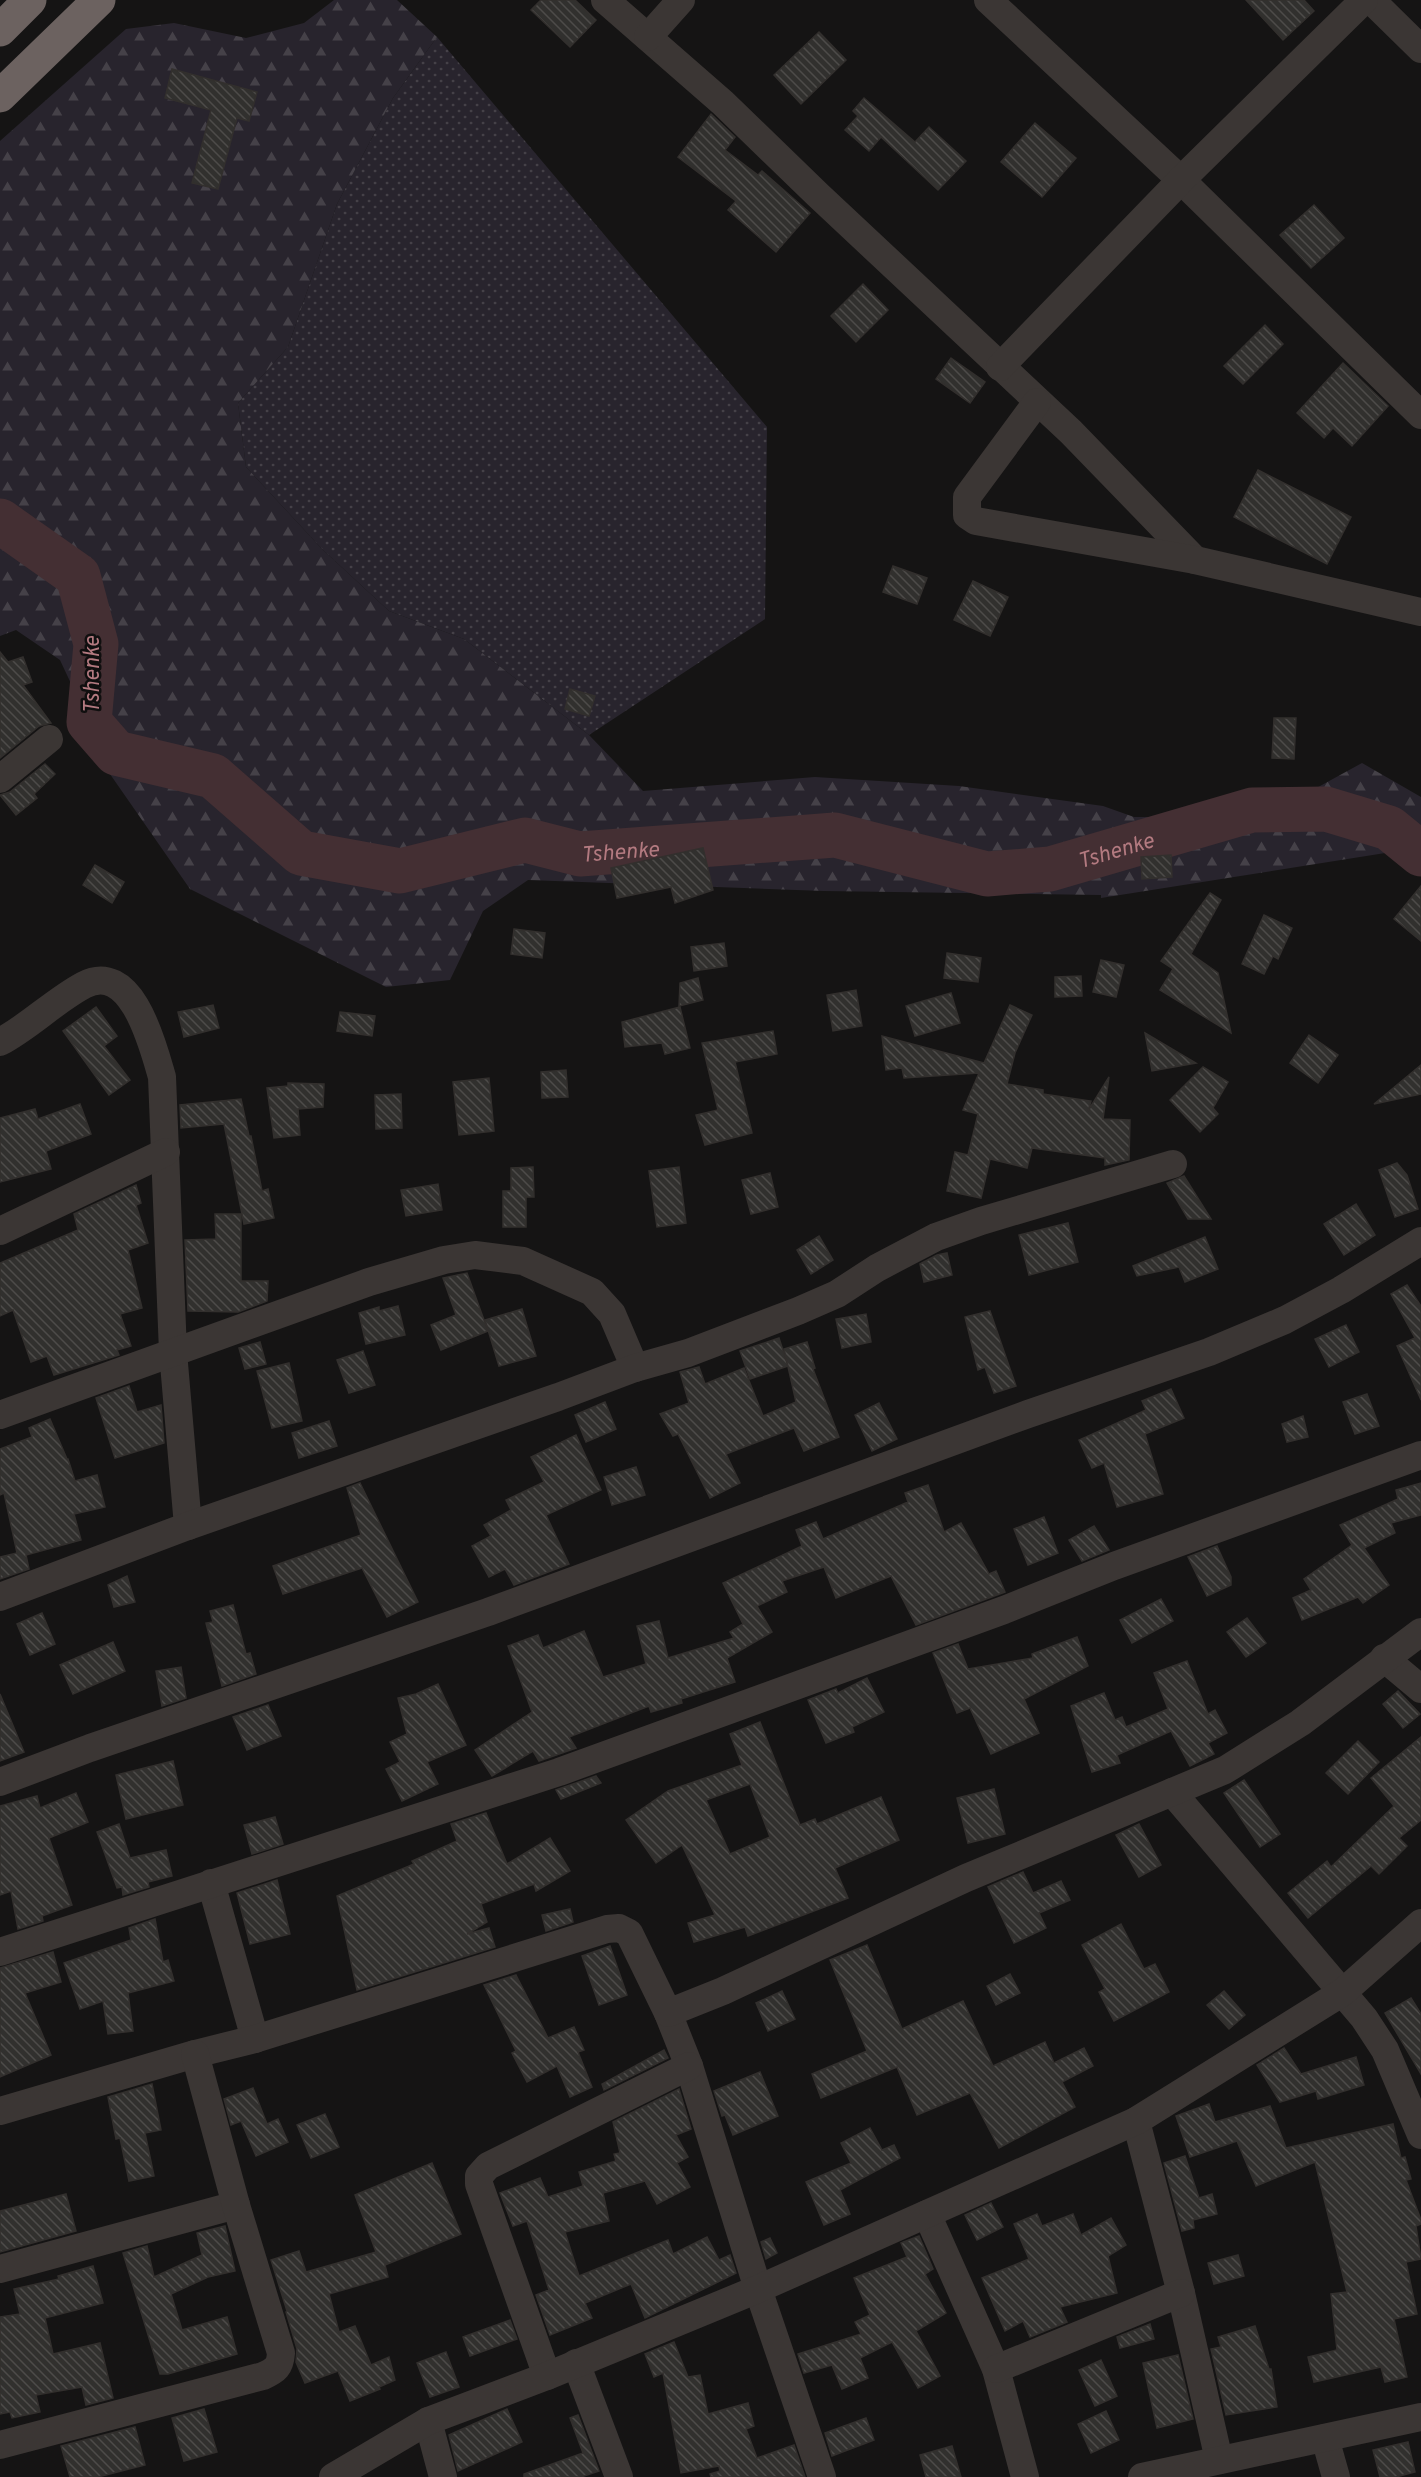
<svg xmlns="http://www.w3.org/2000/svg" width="1421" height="2477" font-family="Overpass,sans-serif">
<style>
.grass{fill:url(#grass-dots)}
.forest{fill:url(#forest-firs)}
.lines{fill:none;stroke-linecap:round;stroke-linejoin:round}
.river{stroke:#442f33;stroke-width:45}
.building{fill:url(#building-back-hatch);stroke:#322f2d;stroke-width:1.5;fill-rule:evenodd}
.street{stroke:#3b3634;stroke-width:28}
.highway{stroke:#6c6260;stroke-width:33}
.labels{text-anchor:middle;stroke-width:5;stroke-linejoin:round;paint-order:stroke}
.water-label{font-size:22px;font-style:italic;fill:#b37a80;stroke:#100f0f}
</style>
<defs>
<pattern id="grass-dots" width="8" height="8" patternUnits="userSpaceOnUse" patternTransform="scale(1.5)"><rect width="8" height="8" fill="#28242d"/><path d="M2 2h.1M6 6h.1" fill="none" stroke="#454148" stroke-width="1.8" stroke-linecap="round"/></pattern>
<pattern id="forest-firs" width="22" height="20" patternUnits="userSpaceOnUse" patternTransform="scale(1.5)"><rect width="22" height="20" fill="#28242d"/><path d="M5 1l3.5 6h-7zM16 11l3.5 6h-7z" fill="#454148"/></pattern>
<pattern id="building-back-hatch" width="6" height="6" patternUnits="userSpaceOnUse" patternTransform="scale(1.5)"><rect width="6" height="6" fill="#31302e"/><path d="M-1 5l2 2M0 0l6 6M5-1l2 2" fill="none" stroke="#4d4b49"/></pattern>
</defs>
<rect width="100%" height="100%" fill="#151414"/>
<path class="grass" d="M437,37L767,427L765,619L589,735L464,639L389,611L322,549L246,467L238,403L288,347L337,204L393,98Z"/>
<path class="forest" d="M334,0H397L437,37L393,98L337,204L288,347L238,403L246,467L322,549L389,611L464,639L589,735L643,791L815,777L959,786L1103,806L1134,817H1168L1300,797L1362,763L1421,797V857L1404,850L1101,898V895L824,891L528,880L483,911L450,980L386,987L190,889L103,764L82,707L60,660L16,630L0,636V141L126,29L174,23L246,38L304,23Z"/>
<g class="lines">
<path class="river" id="s1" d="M0,521L78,576L96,644L89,722L116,753L213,776L301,853L400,871L525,840L580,854L835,835L987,874L1050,869L1252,810L1326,809L1389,828L1421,854"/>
</g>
<g class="building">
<path d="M541,0H575L596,20L570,47L531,10Z"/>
<path d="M1246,0H1304L1314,11L1283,40Z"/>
<path d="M819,32L846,60L801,104L774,75Z"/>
<path d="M172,69L257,92L249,121L237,118L218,189L192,183L211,110L165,98Z"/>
<path d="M864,98L915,142L929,127L966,161L938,190L881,137L869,151L845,130L858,116L853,111Z"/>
<path d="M711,114L735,137L725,150L758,175L762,171L810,213L776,252L728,210L736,201L678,157Z"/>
<path d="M1035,123L1076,158L1042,197L1001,162Z"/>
<path d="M1314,205L1344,238L1311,268L1280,235Z"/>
<path d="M863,284L888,310L856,342L831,316Z"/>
<path d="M1265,325L1283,344L1243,384L1224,366Z"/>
<path d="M951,358L985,382L970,403L936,379Z"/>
<path d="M1343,363L1388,406L1352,446L1333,428L1324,438L1297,413Z"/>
<path d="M1258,470L1351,517L1327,564L1234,517Z"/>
<path d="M893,566L927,578L917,604L883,592Z"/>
<path d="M973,581L1008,597L990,636L954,620Z"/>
<path d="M0,652L8,662L23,657L32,682L23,685L51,723L39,726L0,758Z"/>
<path d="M570,689L595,696L589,716L565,709Z"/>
<path d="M1274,718H1296L1294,759L1272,758Z"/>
<path d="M45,764L55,774L34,794L37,798L16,815L0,795L10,792Z"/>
<path d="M703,848L713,890L675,903L671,887L617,898L611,868Z"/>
<path d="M1171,855L1172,877L1142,879L1141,857Z"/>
<path d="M95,865L124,882L112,903L83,885Z"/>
<path d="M1421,886V941L1394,919Z"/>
<path d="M1210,893L1221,900L1191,954L1218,973L1231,1033L1160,990L1173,969L1161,961Z"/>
<path d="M1264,915L1292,928L1278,959L1273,956L1264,974L1242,964Z"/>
<path d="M514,929L545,933L542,958L511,954Z"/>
<path d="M724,943L727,966L694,971L691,947Z"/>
<path d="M947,953L981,958L978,982L944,978Z"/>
<path d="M1101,960L1124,965L1116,997L1093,992Z"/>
<path d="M1081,976L1082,996L1055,997V977Z"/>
<path d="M698,978L703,1000L679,1006L680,983Z"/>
<path d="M856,990L862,1026L833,1031L827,995Z"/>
<path d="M951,993L960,1023L915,1036L906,1006Z"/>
<path d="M213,1005L219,1028L184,1037L178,1012Z"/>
<path d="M1010,1005L1032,1015L1015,1053L1007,1084L1043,1090V1094L1091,1101L1088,1111L1109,1077L1103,1119L1130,1120L1129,1160L1105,1165V1158L1032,1148L1027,1168L990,1159L981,1198L947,1191L955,1152L968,1155L978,1114L963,1110L979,1073L904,1078L902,1068L886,1070L882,1036L984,1063Z"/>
<path d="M96,1007L117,1036L104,1046L130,1080L109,1095L63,1031Z"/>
<path d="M680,1007L690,1048L665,1054L662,1043L625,1047L622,1022Z"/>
<path d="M340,1012L375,1016L372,1036L337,1031Z"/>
<path d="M773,1031L777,1054L735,1062L752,1133L705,1145L696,1115L718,1110L702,1043Z"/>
<path d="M1145,1033L1196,1063L1152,1071Z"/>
<path d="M1309,1035L1338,1055L1318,1083L1290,1063Z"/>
<path d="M1421,1065V1094L1374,1104Z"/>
<path d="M1203,1067L1228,1082L1213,1108L1218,1114L1200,1132L1170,1100Z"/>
<path d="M566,1070L568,1097L542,1098L541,1072Z"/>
<path d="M489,1078L494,1131L459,1135L453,1082Z"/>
<path d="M288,1083L324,1084L323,1107L298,1109L300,1135L274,1138L267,1088L288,1086Z"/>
<path d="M401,1094L402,1128L376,1129L375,1095Z"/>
<path d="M241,1099L249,1136H251L262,1191L268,1189L274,1218L244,1224L224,1124L181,1128L180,1105Z"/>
<path d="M80,1104L91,1134L46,1151L51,1169L0,1182V1118L35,1109L38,1119Z"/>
<path d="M1397,1163L1407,1175L1418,1209L1395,1217L1379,1170Z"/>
<path d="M533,1167L534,1197H526V1227H503V1191H511V1168Z"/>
<path d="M679,1167L686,1223L657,1227L649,1171Z"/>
<path d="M770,1173L778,1207L751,1214L742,1180Z"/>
<path d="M1184,1176L1211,1219H1188L1167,1183Z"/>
<path d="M438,1184L442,1210L406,1216L401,1190Z"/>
<path d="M136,1185L141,1203L136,1205L148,1243L128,1250L142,1308L120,1314L131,1346L117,1350L119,1355L54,1375L47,1356L31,1362L13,1310L0,1316V1263L78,1230L74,1214Z"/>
<path d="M1356,1204L1375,1235L1344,1255L1324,1224Z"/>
<path d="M215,1214H241V1281H268L267,1301L238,1312L188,1311L185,1240L216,1239Z"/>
<path d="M1068,1223L1078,1262L1029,1275L1019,1235Z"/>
<path d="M819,1236L833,1260L811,1274L797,1250Z"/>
<path d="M1205,1237L1218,1269L1185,1282L1179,1267L1137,1276L1133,1266Z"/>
<path d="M947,1253L952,1275L924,1282L920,1264L937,1255Z"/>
<path d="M467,1273L488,1331L441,1350L431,1325L456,1315L443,1278Z"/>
<path d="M1407,1285L1421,1306V1400L1397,1346L1415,1338L1391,1294Z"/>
<path d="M398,1306L405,1335L366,1344L359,1313L379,1307V1311Z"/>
<path d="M522,1309L536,1356L499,1366L485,1320Z"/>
<path d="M990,1311L1016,1386L994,1393L985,1367L978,1370L965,1317Z"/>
<path d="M866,1314L871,1342L842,1348L836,1319Z"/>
<path d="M1346,1325L1359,1352L1329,1367L1315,1339Z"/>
<path d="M779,1338L788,1366L750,1379L740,1351Z"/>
<path d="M260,1342L266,1364L245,1369L239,1348Z"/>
<path d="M807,1342L815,1368L813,1369L839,1437L804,1451L794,1428L726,1454L740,1483L710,1498L678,1434L673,1436L660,1414L689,1403L680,1372L699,1367L705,1384L744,1368L763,1416L796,1402L784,1349Z"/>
<path d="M363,1351L375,1385L349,1393L337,1360Z"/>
<path d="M289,1363L302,1421L272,1428L257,1371Z"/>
<path d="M129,1386L137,1412L161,1405L164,1443L115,1458L96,1398Z"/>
<path d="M1171,1389L1184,1418L1145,1434L1163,1494L1117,1507L1104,1463L1092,1468L1079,1440L1146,1410L1142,1401Z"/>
<path d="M1367,1394L1379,1426L1355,1434L1343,1402Z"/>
<path d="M605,1402L616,1429L586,1442L575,1415Z"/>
<path d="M879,1403L897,1439L872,1451L855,1415Z"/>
<path d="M1303,1416L1308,1437L1287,1442L1282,1424Z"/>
<path d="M50,1419L67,1459H68L75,1481L97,1475L105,1507L74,1514L81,1540L26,1555L29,1569L0,1579V1557L17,1553L4,1493L0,1495V1449L32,1437L29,1428Z"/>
<path d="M329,1421L337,1446L299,1458L292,1433Z"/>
<path d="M576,1435L601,1490L546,1515L569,1564L514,1585L505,1569L489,1577L472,1546L491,1536L484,1525L511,1510L506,1500L544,1482L531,1457Z"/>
<path d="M636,1467L645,1495L612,1505L604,1477Z"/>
<path d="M360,1483L418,1602L387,1617L362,1568L283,1594L273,1566L361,1535L347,1488Z"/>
<path d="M1421,1483V1515L1391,1523L1395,1533L1364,1548L1389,1585L1363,1603L1358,1597L1302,1620L1293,1598L1311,1590L1304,1579L1352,1545L1340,1525L1398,1499L1396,1490Z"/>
<path d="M928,1485L944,1532L961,1523L989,1574L996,1571L1005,1592L916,1625L891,1576L836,1598L824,1567L782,1581L787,1592L757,1606L772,1632L727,1658L735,1682L681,1699L682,1703L651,1712L649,1706L569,1737L576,1748L539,1761L533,1751L492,1776L475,1750L532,1712L508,1646L538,1635L543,1648L584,1631L603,1677L646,1664L637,1626L659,1621L668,1658L734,1638L730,1632L743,1624L723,1583L802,1546L796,1530L816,1522L823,1539L908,1502L905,1493Z"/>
<path d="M1044,1517L1058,1553L1028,1565L1014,1529Z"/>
<path d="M1094,1526L1109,1550L1082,1561L1069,1540Z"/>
<path d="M1217,1546L1231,1577V1585L1207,1596L1188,1557Z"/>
<path d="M127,1576L135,1602L114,1607L108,1585Z"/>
<path d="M1161,1599L1173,1621L1132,1643L1120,1620Z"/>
<path d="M233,1605L246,1654L250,1653L256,1674L222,1686L206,1623L213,1622L210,1611Z"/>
<path d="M42,1613L55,1644L30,1655L17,1624Z"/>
<path d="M1247,1618L1266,1643L1246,1657L1227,1632Z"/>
<path d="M1077,1637L1088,1666L1024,1699L1039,1733L991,1754L970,1708L957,1713L933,1653L958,1644L968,1669L1033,1658L1032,1654Z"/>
<path d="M113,1642L125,1671L73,1694L60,1665Z"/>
<path d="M1187,1661L1208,1714L1215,1710L1227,1733L1208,1743L1214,1754L1190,1766L1171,1731L1117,1755L1120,1763L1092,1772L1071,1706L1104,1693L1115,1720L1122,1717L1126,1727L1168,1709L1154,1673Z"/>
<path d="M181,1667L186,1698L162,1706L156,1671Z"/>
<path d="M867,1678L884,1712L852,1727L854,1732L826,1743L808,1700L836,1689L838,1693Z"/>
<path d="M438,1684L466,1745L427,1762L438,1784L402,1801L386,1769L400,1762L390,1742L407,1734L398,1698L416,1694Z"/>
<path d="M1398,1691L1420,1714L1403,1728L1383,1704Z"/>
<path d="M0,1694L24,1752L0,1761Z"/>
<path d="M268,1705L281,1736L247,1750L233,1717Z"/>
<path d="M760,1722L800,1825L815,1819L817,1824L881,1797L899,1840L835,1868L848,1898L748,1936L745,1927L694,1942L688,1923L715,1915L682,1845L656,1863L626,1820L668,1791L742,1765L730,1734ZM750,1784L770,1837L730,1854L706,1800Z"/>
<path d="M1421,1737V1820L1399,1838L1407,1846L1379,1874L1371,1866L1308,1918L1288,1893L1327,1861L1331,1867L1394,1806L1371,1778Z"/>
<path d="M1358,1741L1379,1762L1348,1794L1326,1773Z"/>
<path d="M173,1761L183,1805L126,1819L116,1775Z"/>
<path d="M596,1776L601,1783L561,1799L556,1790Z"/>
<path d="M1244,1780L1280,1834L1260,1847L1224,1793Z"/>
<path d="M994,1789L1005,1834L968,1843L957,1798Z"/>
<path d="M76,1793L88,1822L49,1838L72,1905L42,1916L43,1921L18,1929L11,1891L0,1895V1806L37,1796L40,1808Z"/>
<path d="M486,1813L507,1864L550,1838L570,1871L536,1891L534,1884L481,1904L487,1922L467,1934L489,1928L495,1947L357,1990L337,1896L414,1864L412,1861L457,1841L451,1824Z"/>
<path d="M275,1817L283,1844L252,1854L244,1825Z"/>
<path d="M119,1824L130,1858L166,1850L172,1876L148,1882L149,1887L123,1895L122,1887L117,1888L97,1832Z"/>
<path d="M1139,1824L1161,1865L1139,1877L1116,1835Z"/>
<path d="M1023,1872L1033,1893L1061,1881L1070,1900L1039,1913L1046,1928L1014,1943L988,1887Z"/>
<path d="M277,1880L290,1934L250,1944L237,1893Z"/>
<path d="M570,1909L573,1922L546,1931L542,1915Z"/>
<path d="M155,1919L163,1962L168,1960L174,1981L128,1993L133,2031L108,2034L103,2001L80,2009L64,1963L131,1940L129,1928Z"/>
<path d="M1121,1924L1144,1969L1155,1964L1169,1992L1114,2021L1099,1992L1105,1989L1082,1945Z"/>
<path d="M867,1945L902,2029L963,2001L993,2066L1045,2042L1054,2063L1084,2048L1093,2066L1062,2082L1075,2107L999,2148L970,2093L917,2115L897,2067L821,2098L812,2074L867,2051L830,1960Z"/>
<path d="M610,1946L627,1995L599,2005L582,1956Z"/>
<path d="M53,1952L61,1982L25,1993L51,2055L0,2077V1968Z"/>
<path d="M1010,1974L1020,1993L996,2005L987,1986Z"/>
<path d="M516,1975L548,2038L574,2027L584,2050L578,2052L592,2087L570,2097L557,2066L527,2082L512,2053L516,2051L484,1985Z"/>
<path d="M782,1991L795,2019L768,2031L756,2003Z"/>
<path d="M1224,1991L1245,2015L1229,2029L1207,2005Z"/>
<path d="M1411,1998L1421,2014V2074L1385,2013Z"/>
<path d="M1284,2048L1301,2074L1356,2057L1364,2085L1318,2099L1316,2091L1280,2102L1257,2065Z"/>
<path d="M664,2050L668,2058L604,2090L602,2084Z"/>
<path d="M760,2072L778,2116L733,2135L725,2115L722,2116L714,2091Z"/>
<path d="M152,2084L161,2130L145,2133L154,2176L129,2181L120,2138L116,2139L108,2097Z"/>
<path d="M253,2088L267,2124L278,2119L288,2142L256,2156L241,2121L231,2125L224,2099Z"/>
<path d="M679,2089L691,2129L676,2135L688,2157L677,2163L690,2187L657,2204L645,2181L603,2193L609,2221L565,2232L579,2276L668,2240L673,2254L707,2237L719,2260L730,2255L736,2273L645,2318L631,2284L585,2303L592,2318L550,2335L536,2295L549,2290L527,2221L513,2226L500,2193L540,2178L548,2197L583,2186L579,2172L616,2161L614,2154L620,2153L613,2122Z"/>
<path d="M1209,2104L1215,2122L1270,2106L1286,2148L1393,2124L1401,2158L1405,2157L1411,2179L1406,2180L1421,2220V2224L1416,2226L1421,2259L1406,2262L1417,2314L1394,2319L1407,2377L1385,2382L1381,2367L1314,2382L1308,2357L1337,2350L1331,2294L1347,2292L1315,2162L1256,2186L1237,2141L1190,2157L1176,2116Z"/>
<path d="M325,2114L339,2147L311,2158L297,2125Z"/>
<path d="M870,2128L882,2150L894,2145L900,2158L840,2190L850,2214L824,2225L806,2182L851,2163L841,2143Z"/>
<path d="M1185,2156L1199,2198L1212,2194L1217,2214L1193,2220L1194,2228L1182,2231L1164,2163Z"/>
<path d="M432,2163L461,2234L385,2265L388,2277L329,2294L339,2332L355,2326L371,2365L389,2357L395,2380L379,2387L380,2389L350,2401L338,2371L305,2383L296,2362L297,2349L286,2312L287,2311L271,2260L299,2251L306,2272L376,2252L355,2195Z"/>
<path d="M66,2194L76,2231L0,2252V2211Z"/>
<path d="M991,2203L1003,2227L977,2240L965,2215Z"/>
<path d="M1037,2214L1042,2226L1073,2214L1081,2235L1111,2218L1126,2245L1108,2256L1117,2293L1060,2307L1067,2322L1030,2337L1023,2321L1005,2331L982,2278L1029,2259L1014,2224Z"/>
<path d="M225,2226L235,2271L208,2277L171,2294L182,2330L227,2317L237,2354L168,2374H160L123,2253L147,2246L154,2277L202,2255L197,2233Z"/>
<path d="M919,2236L933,2269L925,2274L946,2313L916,2331L940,2376L918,2388L892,2342L860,2358L868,2378L842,2389L832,2365L804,2373L798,2354L861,2334L855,2322L870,2315L854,2278L907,2257L901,2243Z"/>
<path d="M770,2238L777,2253L766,2259L761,2242Z"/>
<path d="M1238,2255L1244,2276L1214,2284L1208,2263Z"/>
<path d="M93,2266L103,2303L45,2318L53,2354L100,2343L113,2398L86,2405L82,2387L36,2395L40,2412L12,2418L10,2412L0,2414V2317L20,2314L14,2289L59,2279L58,2276Z"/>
<path d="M510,2320L517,2339L470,2356L463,2337Z"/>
<path d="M1150,2324L1154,2339L1120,2348L1117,2337Z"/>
<path d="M1255,2326L1269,2369H1271L1277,2407L1226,2415L1211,2349L1221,2347L1218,2337Z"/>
<path d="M674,2342L688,2377L700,2375L708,2414L748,2403L754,2426L746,2429L757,2458L794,2445L805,2477H711L710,2474L720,2471L719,2466L681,2473L663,2373L654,2377L645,2354Z"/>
<path d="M446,2352L459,2387L430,2397L417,2363Z"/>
<path d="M1178,2355L1193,2419L1157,2428L1143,2363Z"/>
<path d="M1101,2360L1117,2396L1095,2406L1079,2370Z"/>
<path d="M204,2409L217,2452L184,2461L172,2418Z"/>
<path d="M507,2409L522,2442L458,2471L449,2435Z"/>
<path d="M1106,2411L1119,2440L1091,2453L1078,2424Z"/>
<path d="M578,2415L599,2471L581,2477H524V2474L583,2453L570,2418Z"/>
<path d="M866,2418L874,2440L832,2456L825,2433Z"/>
<path d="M135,2427L145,2465L98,2477H70L61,2446Z"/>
<path d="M1408,2442L1415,2472L1396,2477H1380L1373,2450Z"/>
<path d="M952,2446L961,2477H926L920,2455Z"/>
</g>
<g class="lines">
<g class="street">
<path d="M605,0L723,103L818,195L1071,432L1195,560"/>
<path d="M988,0L1181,180L1421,415"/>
<path d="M1371,0L1421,49"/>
<path d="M648,37L681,0"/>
<path d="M1000,367L1181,180L1364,0"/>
<path d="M1037,402L967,497V515L976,521L1195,560L1421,612"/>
<path d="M0,779L49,739"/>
<path d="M0,1042C30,1026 54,1001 84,985C132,960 153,1046 162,1077L173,1352L188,1526"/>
<path d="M0,1231L166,1152"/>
<path d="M0,1415L369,1282L444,1260L475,1255L523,1261L592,1292L612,1314L635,1368"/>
<path d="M0,1597L188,1526L558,1397L635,1368L688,1353L798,1311L837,1294L877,1268L936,1237L981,1221L1173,1164"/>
<path d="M1384,1658L1421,1689"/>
<path d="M0,1782L90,1748L488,1612L1028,1414L1209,1352L1285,1320L1341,1290L1421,1241"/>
<path d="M1172,1792L1364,2018L1385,2050L1421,2135"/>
<path d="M211,1883L255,2039"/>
<path d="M0,1952L559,1772L1004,1610L1114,1566L1421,1455"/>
<path d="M668,2013L689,2066L758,2289L822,2477"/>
<path d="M0,2111L195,2054L255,2039L607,1929L619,1928L629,1933L668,2013L723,1991L966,1878L1225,1770L1300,1723L1421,1632"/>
<path d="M1136,2121L1181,2293L1219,2460"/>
<path d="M927,2214L996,2369L1025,2477"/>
<path d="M0,2269L236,2205"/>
<path d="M576,2363L619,2477"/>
<path d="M996,2369L1181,2293"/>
<path d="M547,2376L479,2184V2176L488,2166L689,2066"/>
<path d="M428,2421L443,2477"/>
<path d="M1325,2438L1336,2477"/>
<path d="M0,2445L263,2376C276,2370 280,2367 281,2353L236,2205L195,2054"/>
<path d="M333,2477L428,2421L547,2376L758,2289L1136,2121L1343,1992L1421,1923"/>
<path d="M1142,2477L1421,2417"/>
</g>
<g class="highway">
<path d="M0,30L30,0"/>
<path d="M0,96L99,0"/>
</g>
</g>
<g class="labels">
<g class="water-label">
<text transform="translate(91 675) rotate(-90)" y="8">Tshenke</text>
<text dy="8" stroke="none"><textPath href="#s1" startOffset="828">Tshenke</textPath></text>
<text dy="8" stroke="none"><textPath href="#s1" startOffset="1332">Tshenke</textPath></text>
</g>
</g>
</svg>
